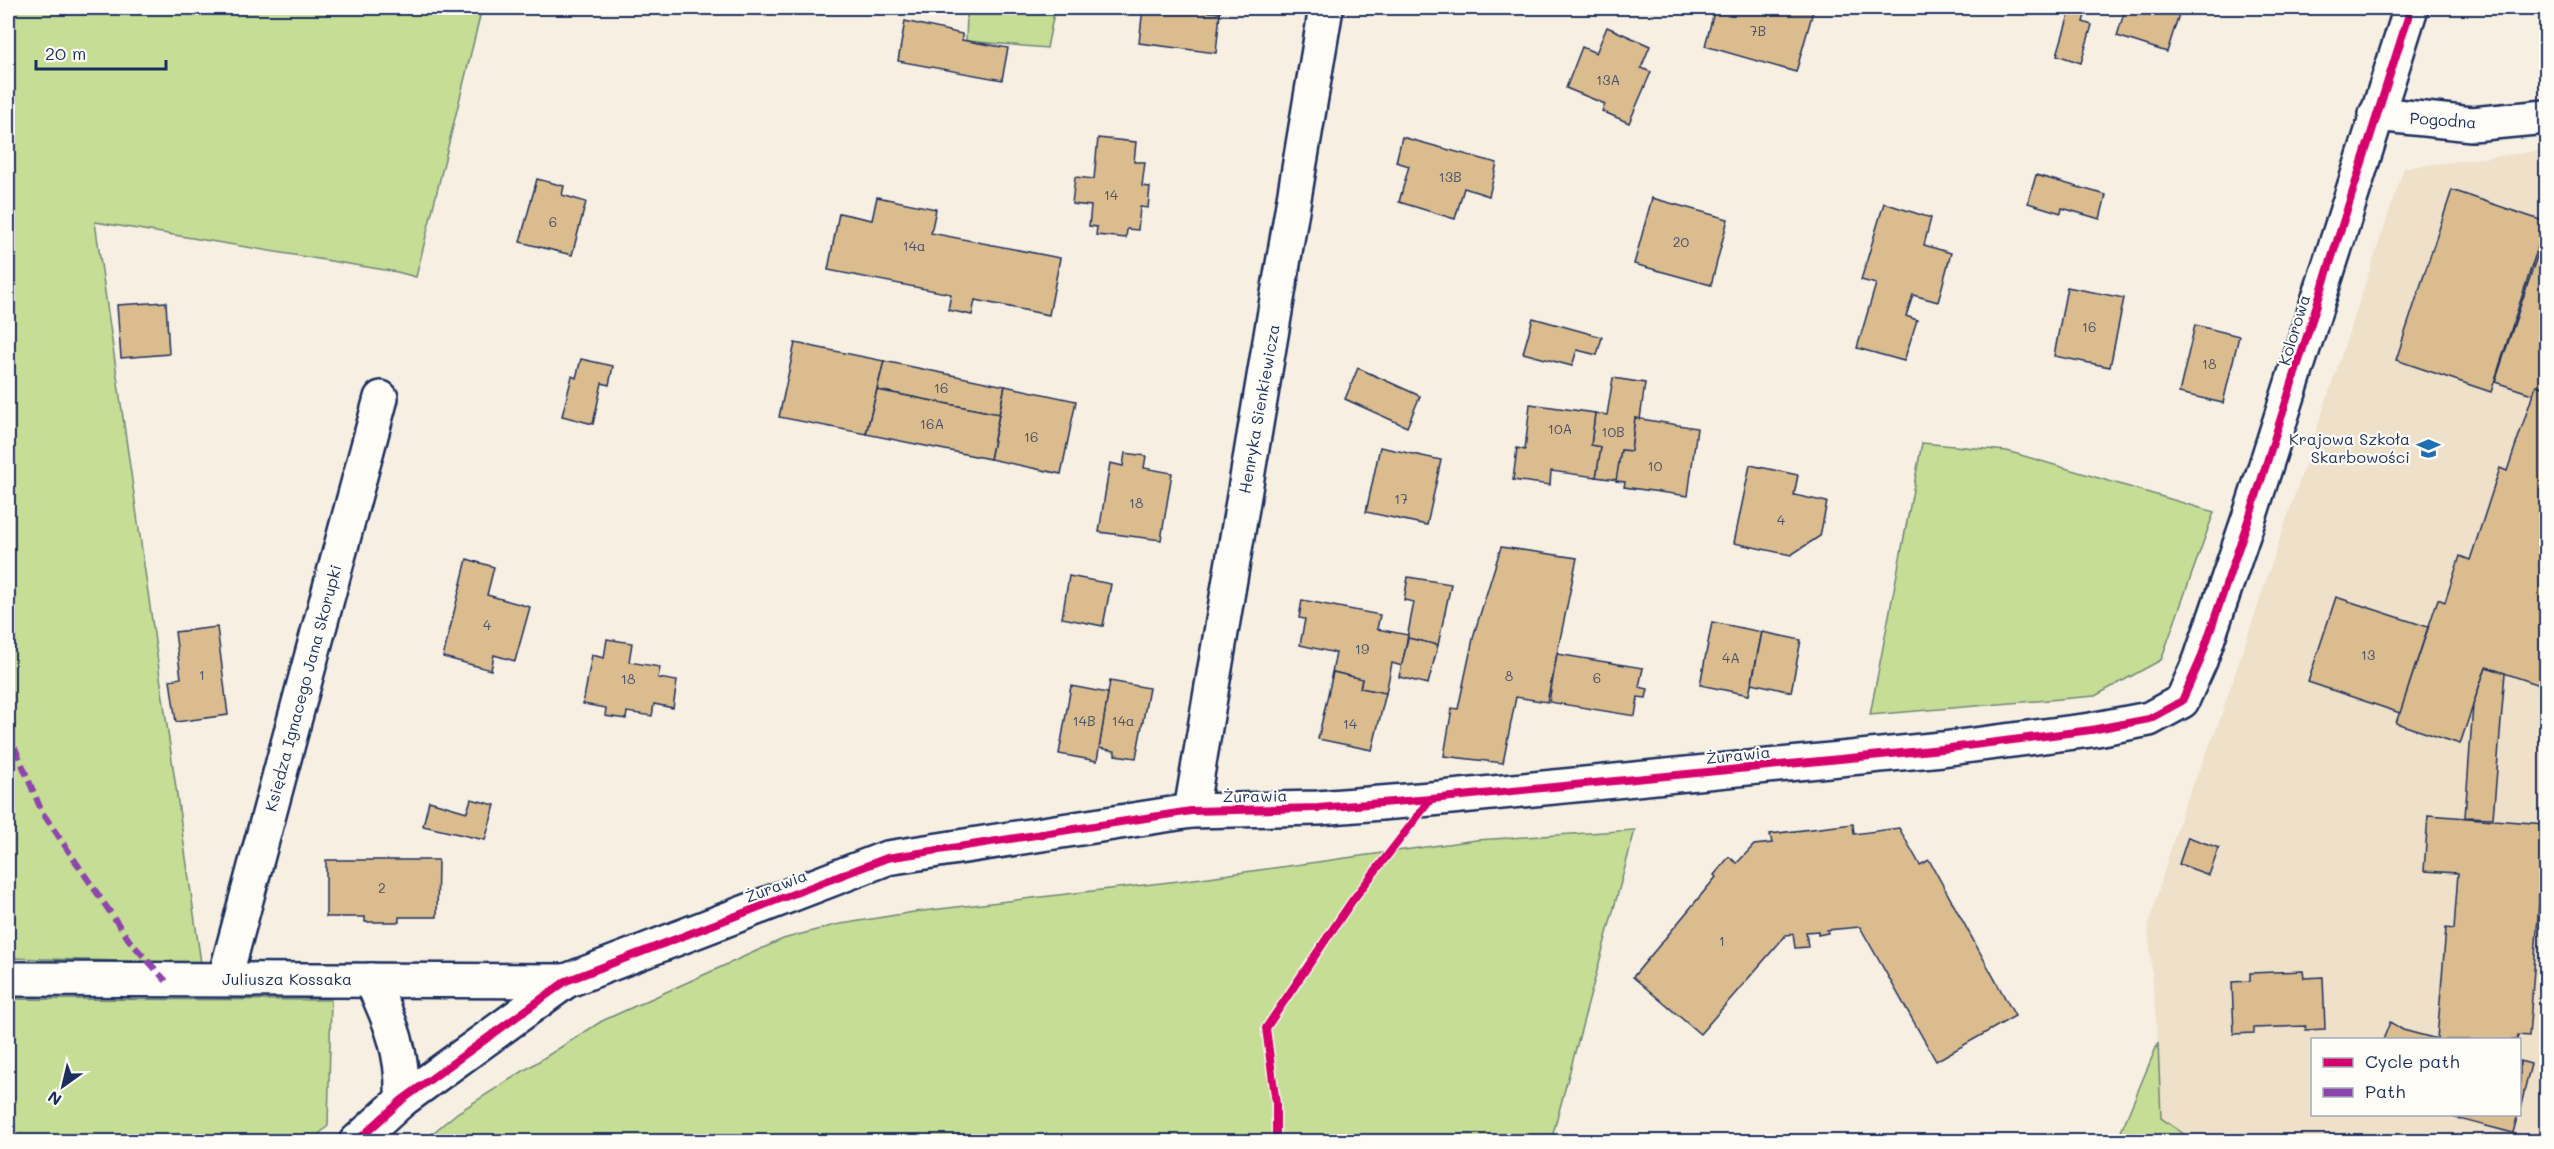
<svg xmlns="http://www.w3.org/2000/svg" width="2554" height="1149" font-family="Mali,sans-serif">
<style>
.built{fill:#eee0c9;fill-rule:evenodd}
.green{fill:#c5dd94;stroke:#708679;stroke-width:1.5}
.building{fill:#dabc8e;stroke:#1b2f5e;stroke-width:1.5}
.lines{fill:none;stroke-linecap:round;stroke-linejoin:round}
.street-casing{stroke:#1b2f5e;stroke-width:38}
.street{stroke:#fdfcf7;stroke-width:33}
.quiet{stroke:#8e44ad;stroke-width:6;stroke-dasharray:12 6;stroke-linecap:butt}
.cycleway-casing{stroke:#fdfcf7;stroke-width:11}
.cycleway{stroke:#d6006c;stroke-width:8}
.labels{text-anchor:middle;stroke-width:4.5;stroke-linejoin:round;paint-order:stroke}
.number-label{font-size:14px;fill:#4b526a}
.street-label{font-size:16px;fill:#1b2f5e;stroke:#fdfcf7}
.poi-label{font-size:16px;fill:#1b2f5e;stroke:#fdfcf7;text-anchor:end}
</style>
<rect width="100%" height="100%" fill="#f6efe2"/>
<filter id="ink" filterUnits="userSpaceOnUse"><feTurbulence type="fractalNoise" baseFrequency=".0167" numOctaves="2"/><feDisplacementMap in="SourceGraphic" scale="12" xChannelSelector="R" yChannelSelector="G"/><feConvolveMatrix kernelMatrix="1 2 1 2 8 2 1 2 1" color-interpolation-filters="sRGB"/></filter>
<g filter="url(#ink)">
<path class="built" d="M2546,150V1141H2194L2161,1118L2158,1043L2148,926L2183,808L2217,728L2404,168ZM2312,1040H2520V1114H2312Z"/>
<g class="green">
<path d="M8,8H482L416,277L397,272L95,222L201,963L8,958Z"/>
<path d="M938,8H1055L1047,48L966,41L967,14Z"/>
<path d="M1922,443L2007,451L2214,512L2161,660L2095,696L1870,715Z"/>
<path d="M1635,830L1551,1141H423L457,1113L602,1021L783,939L835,925L914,912L1187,880L1476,840Z"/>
<path d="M8,999L331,1000L328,1126L311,1141H8Z"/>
<path d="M2158,1043L2161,1118L2194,1141H2117Z"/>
</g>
<g class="building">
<path d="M1143,8H1178L1220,13L1216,53L1139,43Z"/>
<path d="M1178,8H1221L1220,13Z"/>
<path d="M1715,8H1814L1796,72L1705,46Z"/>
<path d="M2071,8H2087L2083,22L2092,25L2081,63L2057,55Z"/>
<path d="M2113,8H2181L2167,52L2117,36L2124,13Z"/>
<path d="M905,21L962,34V40L1008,48L1002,80L898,61Z"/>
<path d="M1607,27L1650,46L1641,68L1651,72L1629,123L1602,111L1605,104L1566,88L1582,47L1596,53Z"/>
<path d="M1402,137L1497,163L1489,196L1464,188L1455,219L1399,202L1409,166L1396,162Z"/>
<path d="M1098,138L1136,142L1134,162H1145L1142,186L1150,187L1148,208L1140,207L1138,230L1127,229L1126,238L1096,235L1097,227L1089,226L1091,206L1072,204L1075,177L1094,179Z"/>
<path d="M2036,175L2106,195L2100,219L2062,208L2061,213L2028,203Z"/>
<path d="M537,179L564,186L562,195L586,202L572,255L520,242Z"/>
<path d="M2452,190L2546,222L2491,392L2396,360Z"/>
<path d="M877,197L936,209L931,233L1060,258L1049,315L975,300L972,315L948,310L951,294L828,270L839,213L872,220Z"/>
<path d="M1652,198L1728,219L1711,285L1634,264Z"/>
<path d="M1884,203L1931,218L1924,245L1951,253L1938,302L1913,295L1906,316L1917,320L1904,361L1857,348L1876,284L1861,280Z"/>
<path d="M2542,241L2546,242V388L2536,385L2532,394L2495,382Z"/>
<path d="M2067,287L2124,298L2110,367L2054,356Z"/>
<path d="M166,302L169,354L121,358L117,305Z"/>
<path d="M1533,318L1602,337L1597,355L1577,350L1572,366L1523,353Z"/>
<path d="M2195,325L2239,336L2223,403L2179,393Z"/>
<path d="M795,343L884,361L866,434L779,417Z"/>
<path d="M581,359L613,366L609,385L602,383L593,424L562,416L572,376L576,378Z"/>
<path d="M884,361L1005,386L999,414L877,390Z"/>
<path d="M1358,368L1420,396L1407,427L1345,399Z"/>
<path d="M1613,378L1645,383L1640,419L1635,418L1631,451L1621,450L1617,480L1596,477L1601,447L1591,445L1595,413L1607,415Z"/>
<path d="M2536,385L2546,388V687L2486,667L2460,744L2396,723L2438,599L2445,602L2460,556L2470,560L2500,468L2507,471Z"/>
<path d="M1005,386L1076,401L1061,474L990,459Z"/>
<path d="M877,390L999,414L990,459L866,434Z"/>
<path d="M1530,404L1595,413L1591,445L1601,447L1596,477L1551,471L1550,485L1513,480L1517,448L1525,450Z"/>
<path d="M1635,418L1697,428L1688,496L1624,487L1625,482L1616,481L1621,450L1631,451Z"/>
<path d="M1380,447L1441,460L1427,525L1366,512Z"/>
<path d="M1125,453L1146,456L1144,468L1172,473L1161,540L1099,532L1110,463L1123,466Z"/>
<path d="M1750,465L1798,475L1794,495L1827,502L1820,536L1791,555L1734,543Z"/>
<path d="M1501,547L1577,558L1547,702L1516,697L1503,763L1444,756L1452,708L1458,709L1474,634Z"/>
<path d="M467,559L494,567L487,595L530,607L515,661L494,655L491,670L443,657Z"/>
<path d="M1069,576L1111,584L1103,626L1062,618Z"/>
<path d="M1408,577L1451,584L1438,645L1407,638L1414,602L1404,600Z"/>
<path d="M2336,597L2428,627L2400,713L2308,682Z"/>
<path d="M1302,600L1380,615L1377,629L1408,635L1402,666L1392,663L1386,693L1360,688L1362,679L1333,672L1332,676L1331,677L1336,653L1300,645L1305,619L1299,618Z"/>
<path d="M1712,622L1762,632L1749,695L1700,685Z"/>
<path d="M217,627L228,715L176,722L170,680L181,678L175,632Z"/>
<path d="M1762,632L1801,640L1791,692L1752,683Z"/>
<path d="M1408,638L1438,645L1428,684L1399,677Z"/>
<path d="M607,639L632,643L629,662L660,667L658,678L677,681L673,708L654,704L652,716L627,712L626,719L605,716L606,708L583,704L592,655L604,658Z"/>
<path d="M1557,654L1643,668L1639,687L1648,689L1646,698L1638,697L1635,716L1549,702Z"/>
<path d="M2486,667L2505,673L2493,818L2465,817L2473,705Z"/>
<path d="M1333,672L1362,679L1360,688L1386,693L1372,750L1318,739Z"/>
<path d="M1110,681L1149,688L1136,758L1115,755V751L1099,748Z"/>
<path d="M1071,686L1108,693L1097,761L1059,754Z"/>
<path d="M471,799L495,805L485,840L423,826L429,801L467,812Z"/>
<path d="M2428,815L2545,824L2529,1036L2518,1035L2517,1040H2383L2390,1022L2403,1030L2437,1039L2446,928L2454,929L2458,873L2424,871Z"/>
<path d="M1853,824L1854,834L1899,828L1920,865L1929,860L2015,1016L1936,1061L1860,927L1827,930L1828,933L1818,935V931L1806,932L1808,947L1795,948L1793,934L1786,935L1700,1034L1633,977L1716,877L1714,875L1729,857L1737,863L1754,845L1772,843L1770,834Z"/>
<path d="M2188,837L2219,848L2209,875L2179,864Z"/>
<path d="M326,860H438L437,917H399V922H365V917H326Z"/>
<path d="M2303,971L2304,978L2323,977L2325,1029L2306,1030V1026L2254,1028V1033L2234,1034L2232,982L2250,981V973Z"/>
<path d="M2520,1061L2531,1064L2520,1109Z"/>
<path d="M2441,1114H2518L2513,1133Z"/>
</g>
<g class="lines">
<defs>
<g id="street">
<path d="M2376,114L2472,124L2546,117"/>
<path d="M1191,811L1326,8"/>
<path d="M225,978L381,398"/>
<path d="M8,979L566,981"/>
<path d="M371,980C391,1021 404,1054 402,1100"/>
<path d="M356,1142L402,1100L566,981L887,858L1191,811L1318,808L1431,799L1942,749L2091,730L2149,719L2182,701L2200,661L2252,509L2411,8"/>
</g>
</defs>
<use href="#street" class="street-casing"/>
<use href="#street" class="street"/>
<path class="quiet" d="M8,731L42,812L129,940L166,981"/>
<defs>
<g id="cycleway">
<path d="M356,1142L402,1100L566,981L887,858L1191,811L1318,808L1431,799L1942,749L2091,730L2149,719L2182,701L2200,661L2252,509L2411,8"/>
<path d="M1276,1142V1104L1266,1028L1352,901L1431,799"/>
</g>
</defs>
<use href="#cycleway" class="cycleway-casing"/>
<use href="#cycleway" class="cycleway"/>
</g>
</g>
<defs>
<symbol id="university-bare" viewBox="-9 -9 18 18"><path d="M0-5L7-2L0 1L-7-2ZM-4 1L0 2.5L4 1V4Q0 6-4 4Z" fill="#1f6fb2" stroke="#fdfcf7" stroke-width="2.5" paint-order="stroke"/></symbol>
</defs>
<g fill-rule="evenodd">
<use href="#university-bare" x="2412" y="432" width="33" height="33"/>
</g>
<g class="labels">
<g class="number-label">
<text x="1758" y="36">7B</text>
<text x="1608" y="85">13A</text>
<text x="1450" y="182">13B</text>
<text x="1111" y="200">14</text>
<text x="553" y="227">6</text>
<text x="1681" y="247">20</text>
<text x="914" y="251">14a</text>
<text x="2089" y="332">16</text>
<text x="2209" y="369">18</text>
<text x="941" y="393">16</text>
<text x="932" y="429">16A</text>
<text x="1560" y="434">10A</text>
<text x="1613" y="437">10B</text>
<text x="1031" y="442">16</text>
<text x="1655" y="471">10</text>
<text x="1401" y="504">17</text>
<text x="1136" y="508">18</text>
<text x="1781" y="525">4</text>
<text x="487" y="630">4</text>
<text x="1362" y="654">19</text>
<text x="2368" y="660">13</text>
<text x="1731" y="663">4A</text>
<text x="202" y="680">1</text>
<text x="1509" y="681">8</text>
<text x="1597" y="683">6</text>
<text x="628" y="684">18</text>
<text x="1084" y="726">14B</text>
<text x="1123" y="726">14a</text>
<text x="1350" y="729">14</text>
<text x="382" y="893">2</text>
<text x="1722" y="946">1</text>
</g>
<g class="street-label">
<text transform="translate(2443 120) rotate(4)" y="6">Pogodna</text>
<text transform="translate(2294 330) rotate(-73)" y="6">Kolorowa</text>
<text transform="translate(1259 409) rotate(-80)" y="6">Henryka Sienkiewicza</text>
<text transform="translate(303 688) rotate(-75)" y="6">Księdza Ignacego Jana Skorupki</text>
<text transform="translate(1738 755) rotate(-6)" y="6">Żurawia</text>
<text transform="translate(1255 796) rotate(-1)" y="6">Żurawia</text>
<text transform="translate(776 886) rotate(-21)" y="6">Żurawia</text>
<text x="287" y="985">Juliusza Kossaka</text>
</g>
<g class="poi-label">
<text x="2410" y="445">Krajowa Szkoła<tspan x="2410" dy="18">Skarbowości</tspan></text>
</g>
</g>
<rect width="2554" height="1149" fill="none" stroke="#fdfcf7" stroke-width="30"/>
<rect x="15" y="15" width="2524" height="1119" fill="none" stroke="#1b2f5e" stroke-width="2" filter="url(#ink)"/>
<rect x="2311" y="1038" width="210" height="78" fill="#fdfcf7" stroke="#a3aaba" stroke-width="1.5"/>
<rect x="2323" y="1058" width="30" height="9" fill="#d6006c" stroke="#a3aaba" stroke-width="1.5"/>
<text x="2365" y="1068" font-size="18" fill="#1b2f5e">Cycle path</text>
<rect x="2323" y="1088" width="30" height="9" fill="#8e44ad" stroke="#a3aaba" stroke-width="1.5"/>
<text x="2365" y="1098" font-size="18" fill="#1b2f5e">Path</text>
<g transform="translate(63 1086) rotate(214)" stroke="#fdfcf7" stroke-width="4.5" paint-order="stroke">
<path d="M0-4.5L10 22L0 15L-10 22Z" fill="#1b2f5e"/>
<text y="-9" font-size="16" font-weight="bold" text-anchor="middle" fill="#1b2f5e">N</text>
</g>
<path d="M36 60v9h130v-9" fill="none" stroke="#1b2f5e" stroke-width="3"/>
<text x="45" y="60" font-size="18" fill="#1b2f5e" stroke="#fdfcf7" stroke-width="4.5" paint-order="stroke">20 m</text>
</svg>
